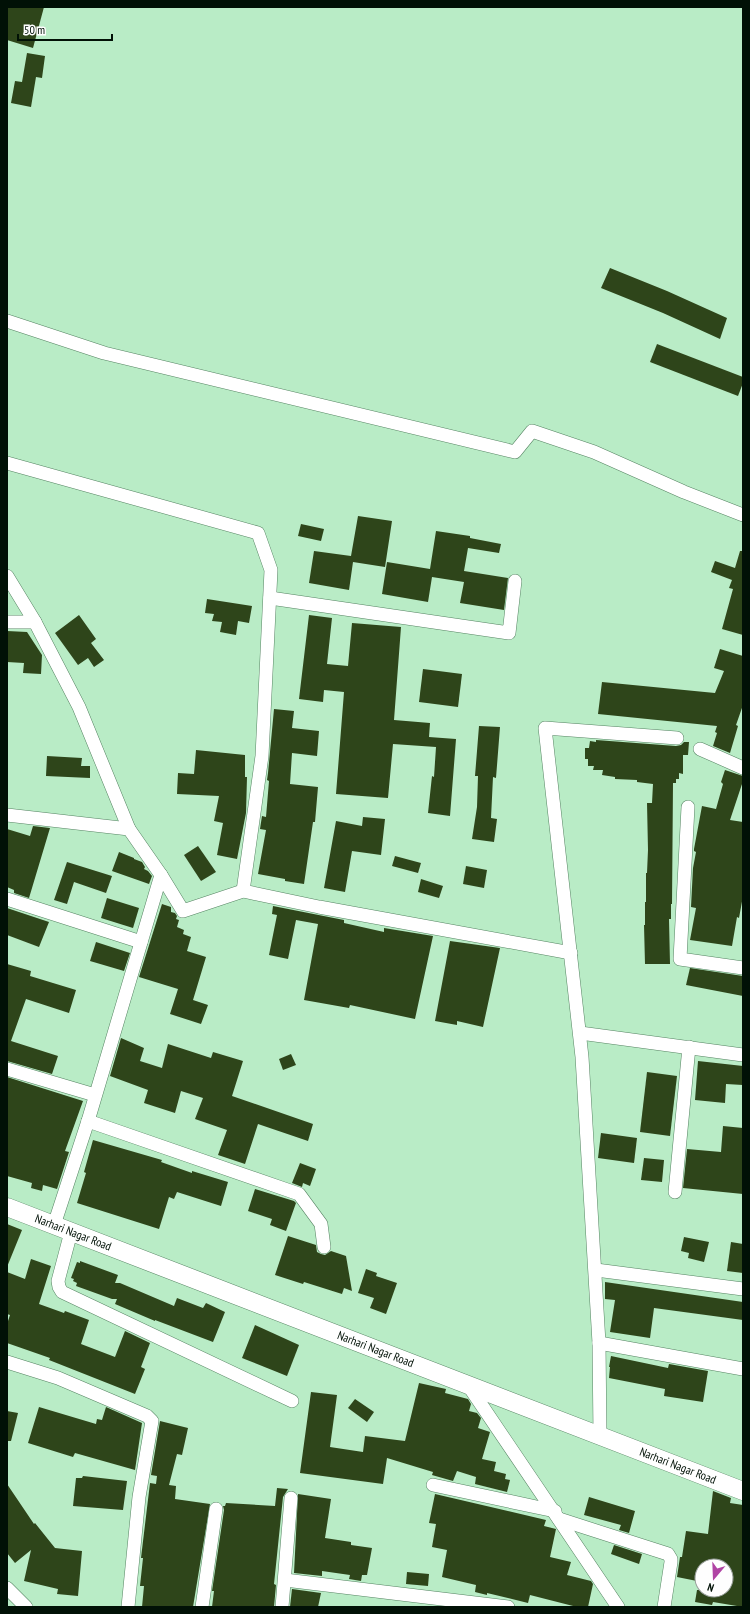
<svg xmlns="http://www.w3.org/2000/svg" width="750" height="1614" font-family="'PT Sans Narrow',sans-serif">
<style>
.building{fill:#2e451a}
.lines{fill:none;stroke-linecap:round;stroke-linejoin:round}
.street-casing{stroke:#568463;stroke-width:14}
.secondary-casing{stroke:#568463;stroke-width:19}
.street{stroke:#fff;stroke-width:13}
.secondary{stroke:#fff;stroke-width:18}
.labels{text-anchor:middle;stroke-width:4;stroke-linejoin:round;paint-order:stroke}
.street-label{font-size:12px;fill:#011106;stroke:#fefefe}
</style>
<rect width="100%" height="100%" fill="#b9ecc6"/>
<g class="building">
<path d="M7,7H44L33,48L7,40Z"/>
<path d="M27,53L45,56L42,78L36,77L31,107L11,103L15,81L22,82Z"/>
<path d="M610,268L667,291L727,318L720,339L663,313L601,288Z"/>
<path d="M657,344L743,377V383L738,396L650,362Z"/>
<path d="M358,516L392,521L385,567L353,562L349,590L309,583L314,551L351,556Z"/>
<path d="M301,524L324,529L321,541L298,536Z"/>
<path d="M436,531L470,536V538L501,544L499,553L468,548L464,571L508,578L504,610L460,603L464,582L432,577L428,602L382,594L387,562L430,569Z"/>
<path d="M740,551H743V635L722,629L733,589L729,588L732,580L711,572L715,561L735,568Z"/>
<path d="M207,599L252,606L249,623L238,621L236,635L220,632L222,622L212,621L214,614L205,613Z"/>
<path d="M79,615L96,639L91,643L104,660L94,667L88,658L78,665L55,633Z"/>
<path d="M309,615L332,618L327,664L348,666L352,623L401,627L394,720L430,723L429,737L456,739L450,816L428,813L432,776L434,777L436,747L393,744L388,798L336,794L344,692L324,690L323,702L299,699Z"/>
<path d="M7,631L27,632L42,655L41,674L23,673L24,663L7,662Z"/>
<path d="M720,649L743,656V705L736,725L738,726L730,753L713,746L717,733L715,732L717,726L598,714L602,682L715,693L724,671L714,668Z"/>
<path d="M423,669L462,674L458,707L419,702Z"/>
<path d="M274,709L294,711L292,728L319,731L317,756L292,753L290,784L318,787L315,822H313L304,884L285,881V879L258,874L266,830L260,829L262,816L266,817L269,781L267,780L268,773Z"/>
<path d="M479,726L500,727L496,778L493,777L491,818L497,819L494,842L472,839L477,807L478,776H475Z"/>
<path d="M596,740L676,746L681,745L684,742H689L688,755H683V774L679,773V779H676V783H673L672,904H671V919H669L670,964H645L644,925H645V902H646V873H647L648,850L647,803H652L653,784L637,782V780L615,779V777L602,775L603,770H593L594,766H588V759H585V748H589L590,741L596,742Z"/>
<path d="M196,750L245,755V777H247L246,813L237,859L217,855L223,823L214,821L219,796L177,794L178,773L194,774Z"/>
<path d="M47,756L82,758L81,766H90V778L46,776Z"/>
<path d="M725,770L743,776V781L730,820L743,822V896L739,918L737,917L732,946L690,940L696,908L691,907L693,868L696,852L694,851V849L702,806L716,809L723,784L721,782Z"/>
<path d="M363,817L385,819L381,855L352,851L345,892L324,888L336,821L362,826Z"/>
<path d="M33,826L50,828L29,898L14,893V890L7,887V829L30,836Z"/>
<path d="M198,846L216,872L201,881L184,855Z"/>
<path d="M119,852L134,858V859L142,862L145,867L144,869L148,871L152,876L149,884L112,871Z"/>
<path d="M395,856L421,863L418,873L392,866Z"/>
<path d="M67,862L112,876L106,893L74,882L67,904L54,900Z"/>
<path d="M466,866L487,870L484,888L463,884Z"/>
<path d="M421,879L443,886L439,898L418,892Z"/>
<path d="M107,898L139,908L133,928L101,918Z"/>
<path d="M162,904L171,907V912L175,913L177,916L176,919L179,920L177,927L184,930L183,934L191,937L187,951L206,957L193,1000L208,1005L201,1024L170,1014L178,989L139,977Z"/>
<path d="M273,906L344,920V923L384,932V928L433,936L415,1019L350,1005L349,1008L304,1000L318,924L296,920L288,959L269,955L277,915L272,914Z"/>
<path d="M7,908L49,922L39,947L7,935Z"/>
<path d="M450,941L500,948L483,1027L457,1021V1025L435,1021Z"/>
<path d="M96,942L130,953L124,971L90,961Z"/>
<path d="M7,964L31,971L30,976L76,990L69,1013L26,999L11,1041L58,1056L52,1074L7,1061Z"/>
<path d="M690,968L743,976V996L686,985Z"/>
<path d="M121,1038L144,1048L140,1061L162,1068L168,1044L211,1058L213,1052L243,1061L232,1096L313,1124L308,1141L258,1124L245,1164L218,1155L227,1130L195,1119L203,1098L181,1091L175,1113L144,1103L148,1090L110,1076Z"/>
<path d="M291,1054L296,1065L283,1070L279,1059Z"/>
<path d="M698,1061L743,1066V1085L726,1084L725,1103L695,1100Z"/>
<path d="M647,1072L677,1076L670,1136L640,1132Z"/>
<path d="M7,1077L83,1101L65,1151L69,1152L57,1189L43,1185L42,1191L31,1188L32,1183L7,1176Z"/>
<path d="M723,1126L743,1128V1194L683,1188L687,1149L721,1152Z"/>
<path d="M601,1133L637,1138L634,1163L598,1158Z"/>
<path d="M93,1140L162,1160L161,1162L192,1173V1171L228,1182L221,1206L177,1192L174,1199L169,1197L159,1229L77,1203L86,1173L84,1172Z"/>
<path d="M644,1158L664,1160L662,1182L641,1180Z"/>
<path d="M300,1163L316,1169L310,1186L303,1183L302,1187L292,1183Z"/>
<path d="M255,1189L294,1201L296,1203L286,1231L270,1225L272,1219L248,1211Z"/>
<path d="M7,1224L22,1230L7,1267Z"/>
<path d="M288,1236L316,1245L317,1252L321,1254L325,1255L331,1251L346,1256L352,1291L344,1288L342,1294L304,1282L303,1284L275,1275Z"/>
<path d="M684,1237L709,1242L704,1262L688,1258L689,1253L681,1251Z"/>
<path d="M731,1242L743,1244V1273L727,1271Z"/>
<path d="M31,1259L51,1266L39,1304L64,1313L65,1311L89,1320L81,1344L115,1357L125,1331L150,1343L141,1367L145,1369L135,1394L49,1360L50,1358L7,1343V1324L10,1315L7,1314V1272L25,1279Z"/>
<path d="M80,1261L118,1275L115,1283H120L174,1306L177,1298L203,1308L206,1303L225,1312L213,1342L155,1320V1321L115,1304L117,1299H112L76,1286L77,1283L73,1281L74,1279L71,1278L77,1262L80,1263Z"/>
<path d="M366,1269L377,1273L376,1276L397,1283L386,1314L370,1308L374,1298L358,1293Z"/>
<path d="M605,1282L743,1302V1320L654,1308L650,1338L610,1332L615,1300L605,1299Z"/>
<path d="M255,1325L299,1345L287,1376L242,1358Z"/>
<path d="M611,1356L668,1368L669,1364L708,1371L703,1402L664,1396L665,1389L609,1378L610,1367H609Z"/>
<path d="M419,1383L446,1389L445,1393L468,1399L471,1404L469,1411L477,1413L481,1418L478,1428L490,1432L482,1459L496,1462L494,1471L506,1474L505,1479L510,1480L507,1492L475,1484L476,1477L457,1471L453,1481L432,1475L433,1472L387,1458L383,1484L300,1473L311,1392L337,1395L330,1447L363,1452L365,1436L405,1441Z"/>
<path d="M355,1399L374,1412L367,1422L348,1408Z"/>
<path d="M39,1407L96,1424L97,1419L102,1420L106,1407L142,1423L135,1470L75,1453L73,1457L28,1443Z"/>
<path d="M7,1411L18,1413L11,1441H7Z"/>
<path d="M160,1421L188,1428L182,1455L177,1454L169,1485L176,1486L175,1499L210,1504L193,1607H142L144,1586H140L143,1558H141L150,1483L156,1484L157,1476L151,1475Z"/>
<path d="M83,1476L127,1481L123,1510L73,1506L76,1478H82Z"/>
<path d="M7,1484L34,1524L35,1523L55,1548L82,1551L78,1596L57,1594L58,1589L24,1581L31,1550L15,1563L7,1553Z"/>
<path d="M277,1488L288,1489L283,1497L274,1584L276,1585L274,1607H212L214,1591H212L224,1510L223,1506H225L226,1503L275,1506Z"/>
<path d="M713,1491L731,1498L730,1503L743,1505V1607L713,1602L712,1605L695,1602L697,1590H726V1566H702V1582L677,1577L680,1557H682L686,1531L708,1534Z"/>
<path d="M298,1494L331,1499L325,1538L351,1542V1545L372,1548L367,1575H362L361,1581L349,1579L350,1575L322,1571V1576L294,1573Z"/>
<path d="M435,1494L546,1520L544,1526L556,1529L550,1557L571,1562L567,1575L591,1581L593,1584L588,1607H577L530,1595L528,1603L487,1593V1595L475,1592L476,1585L442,1577L447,1550L432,1547L436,1524L429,1523Z"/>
<path d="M589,1497L635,1511L629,1533L619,1530L621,1525L584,1515Z"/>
<path d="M614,1545L642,1554L639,1564L611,1554Z"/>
<path d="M407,1572L429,1574L428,1586L406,1584Z"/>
<path d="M292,1589L321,1593L318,1607H290Z"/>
</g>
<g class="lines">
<defs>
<g id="street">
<path d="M7,321L104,353L515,452L532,431L594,452L684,492L743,515"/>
<path d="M7,463L258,533L271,570L262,756L243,891"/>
<path d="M7,576L35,622H7"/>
<path d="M270,598L509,633L515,581"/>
<path d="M35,622L79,707L129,829"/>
<path d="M700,749L743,768"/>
<path d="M688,807L680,959L743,968"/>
<path d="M7,815L129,829L161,875"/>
<path d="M7,899L141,942"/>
<path d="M580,1033L743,1055"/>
<path d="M7,1069L95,1095"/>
<path d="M88,1121L299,1194L321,1224L324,1247"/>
<path d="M675,1192L689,1047"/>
<path d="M54,1225L88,1121L161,875L183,911L243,891L319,907L571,953"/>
<path d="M71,1232L58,1281L59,1287L62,1292L292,1401"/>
<path d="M596,1270L743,1289"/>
<path d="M599,1343L743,1369"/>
<path d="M7,1362L58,1378L147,1416L152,1421L139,1497L128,1607"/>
<path d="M468,1385L618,1607"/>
<path d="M600,1436L599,1343L582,1057L545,728L677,738"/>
<path d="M433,1485L555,1511"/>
<path d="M559,1519L668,1554L671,1559V1562L664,1607"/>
<path d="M285,1580L508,1607"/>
<path d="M7,1588L26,1607"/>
<path d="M202,1607L216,1509"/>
<path d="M282,1607L291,1498"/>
</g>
<g id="secondary">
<path id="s1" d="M7,1207L743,1491"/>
</g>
</defs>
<use href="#street" class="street-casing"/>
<use href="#secondary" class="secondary-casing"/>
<use href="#street" class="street"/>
<use href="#secondary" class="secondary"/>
</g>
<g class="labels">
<g class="street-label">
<text dy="4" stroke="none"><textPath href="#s1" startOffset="71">Narhari Nagar Road</textPath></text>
<text dy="4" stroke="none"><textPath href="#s1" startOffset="395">Narhari Nagar Road</textPath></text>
<text dy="4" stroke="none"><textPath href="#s1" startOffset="719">Narhari Nagar Road</textPath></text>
</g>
</g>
<rect width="750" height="1614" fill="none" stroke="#011106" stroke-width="16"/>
<g transform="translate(714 1578) rotate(199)"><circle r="19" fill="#fefefe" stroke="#999f9b"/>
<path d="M0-3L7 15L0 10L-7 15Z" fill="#b044a4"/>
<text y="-6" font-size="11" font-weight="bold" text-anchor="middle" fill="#011106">N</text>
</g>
<path d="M18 34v6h94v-6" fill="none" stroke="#011106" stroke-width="2"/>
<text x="24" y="34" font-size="12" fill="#011106" stroke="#fefefe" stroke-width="3" paint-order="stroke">50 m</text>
</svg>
